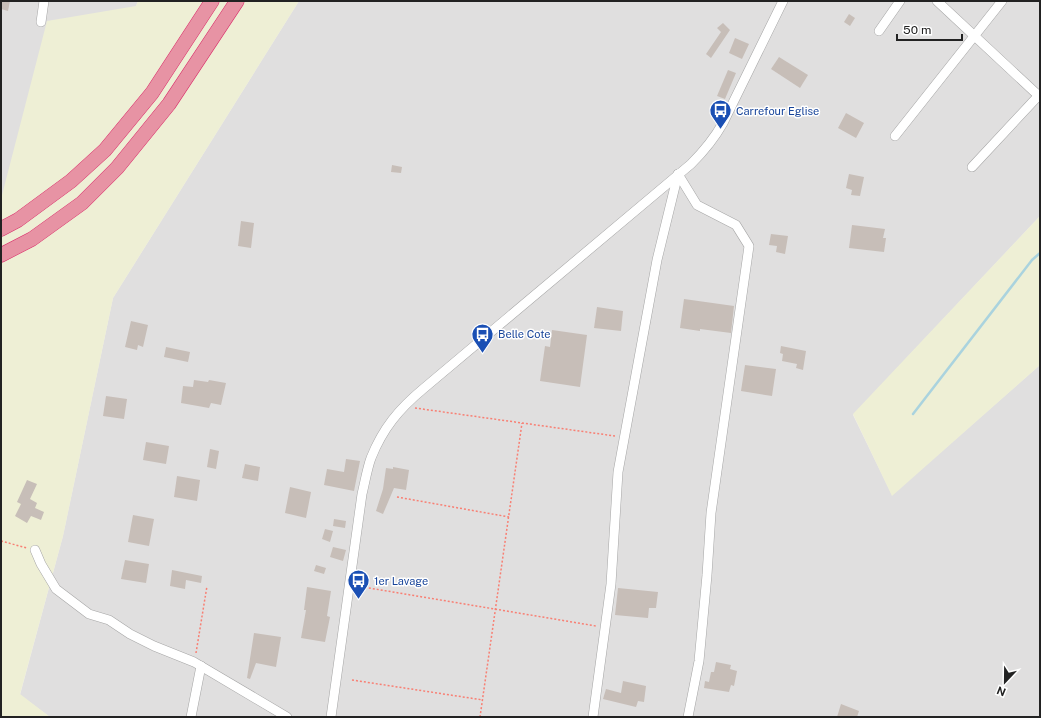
<svg xmlns="http://www.w3.org/2000/svg" width="1041" height="718" font-family="'Public Sans',sans-serif">
<style>
.residential{fill:#e0dfdf}
.farmland{fill:#eeefd5}
.lines{fill:none;stroke-linecap:round;stroke-linejoin:round}
.stream{stroke:#aad3de;stroke-width:2.5}
.building{fill:#c7beb8}
.minor-casing{stroke:#a6a6a6;stroke-width:10}
.highway-casing{stroke:#d92c6a;stroke-width:15}
.path{stroke:#f87f73;stroke-width:1.5;stroke-dasharray:2 2;stroke-linecap:butt}
.minor{stroke:#fff;stroke-width:9}
.highway{stroke:#e793a4;stroke-width:14}
.labels{text-anchor:middle;stroke-width:3;stroke-linejoin:round;paint-order:stroke}
.transit-label{font-size:11px;fill:#164399;stroke:#fff;text-anchor:start}
</style>
<rect width="100%" height="100%" fill="#f2efe9"/>
<g class="residential">
<path d="M1,1H138L136,6L1,199Z"/>
<path d="M299,1H1040V216L853,415L892,495L1040,365V717H50L20,695L63,536L113,298Z"/>
</g>
<g class="farmland">
<path d="M138,1H299L113,298L63,536L20,694L50,717H1V199L47,21L136,6Z"/>
<path d="M1040,216V365L892,496L853,414Z"/>
</g>
<g class="lines">
<path class="stream" d="M913,414L1032,260L1040,253"/>
</g>
<g class="building">
<path d="M1,1H10L8,11L1,9Z"/>
<path d="M849,14L855,18L850,26L844,22Z"/>
<path d="M723,23L730,30L711,58L706,54L721,32L717,28Z"/>
<path d="M735,38L749,44L742,59L729,53Z"/>
<path d="M779,57L808,75L800,88L771,69Z"/>
<path d="M728,70L736,73L725,99L717,96Z"/>
<path d="M846,113L864,123L856,138L838,128Z"/>
<path d="M392,165L402,167L401,173L391,172Z"/>
<path d="M849,174L864,177L860,196L851,195L852,190L846,188Z"/>
<path d="M241,221L254,223L251,248L238,246Z"/>
<path d="M852,225L885,229L883,238H886L884,252L849,248Z"/>
<path d="M771,234L788,236L785,254L776,252L777,246L769,245Z"/>
<path d="M684,299L734,306L731,333L700,329V331L680,328Z"/>
<path d="M597,307L623,311L621,331L594,328Z"/>
<path d="M131,321L148,325L143,347L138,345L137,350L125,347Z"/>
<path d="M552,330L587,335L580,387L540,381L545,346L550,347Z"/>
<path d="M781,346L806,351L803,370L796,368L797,364L782,361L783,354L780,353Z"/>
<path d="M166,347L190,352L188,362L164,357Z"/>
<path d="M745,365L776,369L772,396L741,391Z"/>
<path d="M194,380L208,382L209,380L226,383L221,405L211,403L209,408L181,403L183,386L193,387Z"/>
<path d="M106,396L127,399L124,419L103,416Z"/>
<path d="M146,442L169,446L166,464L143,460Z"/>
<path d="M210,449L219,451L216,469L207,467Z"/>
<path d="M346,459L360,461L354,491L324,485L327,469L344,472Z"/>
<path d="M245,464L260,467L258,481L242,478Z"/>
<path d="M393,467L409,470L406,490L394,488L383,514L376,511L383,489L386,468L393,469Z"/>
<path d="M177,476L200,480L197,501L174,497Z"/>
<path d="M27,480L37,484L30,499L37,503L35,508L44,512L41,520L31,516L27,523L15,516L21,504L17,502Z"/>
<path d="M290,487L311,492L306,518L285,513Z"/>
<path d="M133,515L154,519L149,546L128,542Z"/>
<path d="M334,519L346,521L345,528L333,526Z"/>
<path d="M325,529L333,531L330,542L322,539Z"/>
<path d="M333,547L346,550L343,561L330,557Z"/>
<path d="M125,560L149,564L146,583L121,579Z"/>
<path d="M316,565L326,568L324,574L314,571Z"/>
<path d="M172,570L202,576L201,583L186,580L185,589L170,586Z"/>
<path d="M307,587L331,591L327,616L330,617L325,642L301,638L306,610H304Z"/>
<path d="M618,588L658,592L656,608H649L648,618L615,615Z"/>
<path d="M254,633L281,637L276,667L256,663L250,679L247,678Z"/>
<path d="M716,662L731,665L730,669L737,671L734,686L731,685L729,692L704,688L705,681L709,682L711,672H714Z"/>
<path d="M623,681L646,686L644,702L638,701L636,707L603,699L606,689L621,693Z"/>
<path d="M841,704L859,711L857,717H837Z"/>
</g>
<g class="lines">
<defs>
<g id="minor">
<path d="M937,1L1040,97"/>
<path d="M41,22L44,1"/>
<path d="M879,31L900,1"/>
<path d="M895,136L1002,1"/>
<path d="M972,167L1040,94"/>
<path d="M678,174L697,205L736,225L749,246L711,513L707,575L699,661L688,717"/>
<path d="M35,550L41,564L56,589L89,614L109,620L130,634L154,646L194,662L287,717"/>
<path d="M191,717L201,666"/>
<path d="M331,717L362,494C365,482 367,469 371,458C383,428 399,409 423,389L691,164C704,151 714,139 723,123L783,1"/>
<path d="M593,717L611,584L618,472L657,260L678,174"/>
</g>
<g id="highway">
<path d="M1,229L18,220L71,181L105,150L152,93L212,1"/>
<path d="M1,255L32,239L82,203L117,168L169,104L237,1"/>
</g>
</defs>
<use href="#minor" class="minor-casing"/>
<use href="#highway" class="highway-casing"/>
<g class="path">
<path d="M415,408L615,436"/>
<path d="M397,497L509,517"/>
<path d="M1,541L27,548"/>
<path d="M357,586L596,626"/>
<path d="M196,653L207,586"/>
<path d="M352,680L483,700"/>
<path d="M480,717L522,423"/>
</g>
<use href="#minor" class="minor"/>
<use href="#highway" class="highway"/>
</g>
<defs>
<symbol id="bus-pin" viewBox="-11 -11 22 30"><path d="M0 17L-7.5 6A9.5 9.5 0 1 1 7.5 6Z" fill="#1a4fb4" stroke="#fff"/><path d="M-5-6H5V4H4V6H2V4H-2V6H-4V4H-5ZM-3.5-4V0h7V-4ZM-3.5 1.2v1.5H-2V1.2ZM2 1.2v1.5H3.5V1.2Z" fill="#fff"/></symbol>
</defs>
<g fill-rule="evenodd">
<use href="#bus-pin" x="708" y="98" width="25" height="34"/>
<use href="#bus-pin" x="470" y="322" width="25" height="34"/>
<use href="#bus-pin" x="346" y="568" width="25" height="34"/>
</g>
<g class="labels">
<g class="transit-label">
<text x="736" y="115">Carrefour Eglise</text>
<text x="498" y="338">Belle Cote</text>
<text x="374" y="585">1er Lavage</text>
</g>
</g>
<rect width="1041" height="718" fill="none" stroke="#222222" stroke-width="4"/>
<g transform="translate(1005 682) rotate(202)" stroke="#ffffff" stroke-width="3" paint-order="stroke">
<path d="M0-3L7 15L0 10L-7 15Z" fill="#222222"/>
<text y="-6" font-size="11" font-weight="bold" text-anchor="middle" fill="#222222">N</text>
</g>
<path d="M897 34v6h65v-6" fill="none" stroke="#222222" stroke-width="2"/>
<text x="903" y="34" font-size="12" fill="#222222" stroke="#ffffff" stroke-width="3" paint-order="stroke">50 m</text>
</svg>
